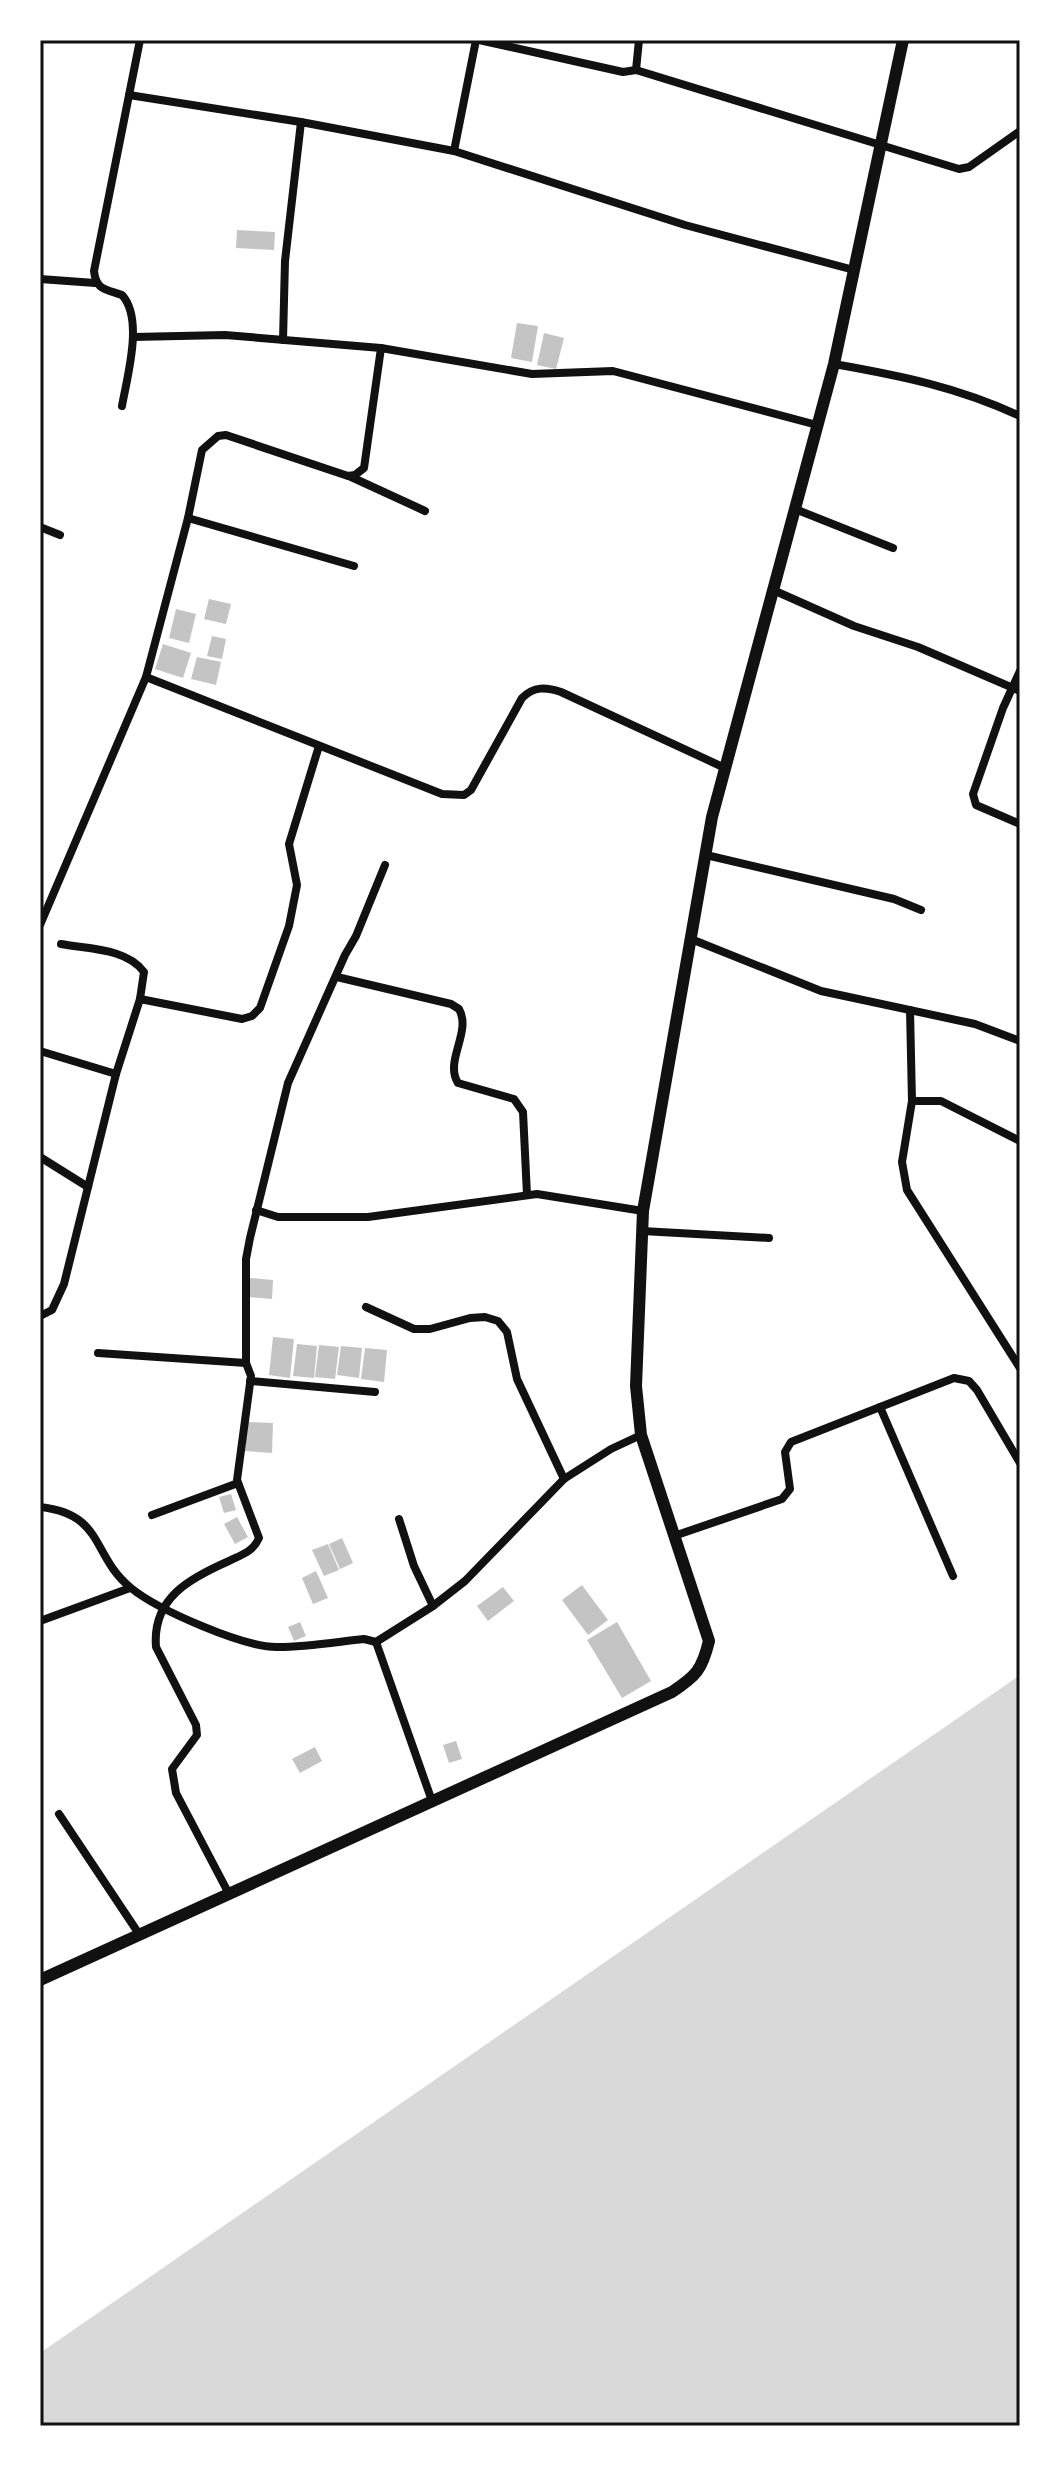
<svg xmlns="http://www.w3.org/2000/svg" width="1060" height="2466" font-family="Inter,sans-serif">
<style>
.water{fill:#d9d9d9}
.building{fill:#c4c4c4}
.lines{fill:none;stroke-linecap:round;stroke-linejoin:round}
.minor{stroke:#111;stroke-width:8}
.tertiary{stroke:#111;stroke-width:12}
.neatline{fill:none;stroke:#111;stroke-width:3}
</style>
<rect width="100%" height="100%" fill="#fff"/>
<path class="water" d="M1020,1675V2426H40V2353Z"/>
<g class="building">
<path d="M237,230L275,232L274,250L236,248Z"/>
<path d="M517,323L538,326L532,362L511,358Z"/>
<path d="M544,333L564,338L556,369L537,365Z"/>
<path d="M209,599L231,604L226,624L204,619Z"/>
<path d="M176,609L196,614L189,643L169,638Z"/>
<path d="M212,636L226,639L222,659L207,656Z"/>
<path d="M163,644L191,653L183,678L155,669Z"/>
<path d="M197,657L221,662L216,685L191,679Z"/>
<path d="M250,1278L273,1280L272,1299L248,1297Z"/>
<path d="M273,1337L294,1339L290,1378L269,1375Z"/>
<path d="M297,1344L317,1346L314,1378L293,1376Z"/>
<path d="M319,1345L339,1347L335,1379L315,1377Z"/>
<path d="M341,1346L362,1348L359,1378L337,1375Z"/>
<path d="M365,1348L387,1350L384,1382L361,1379Z"/>
<path d="M247,1422L273,1423L272,1453L245,1451Z"/>
<path d="M231,1494L236,1510L224,1513L219,1497Z"/>
<path d="M237,1517L248,1537L235,1544L224,1524Z"/>
<path d="M342,1538L353,1563L340,1569L329,1544Z"/>
<path d="M328,1544L339,1570L324,1576L312,1550Z"/>
<path d="M316,1571L328,1598L313,1604L302,1578Z"/>
<path d="M582,1585L608,1620L588,1635L562,1600Z"/>
<path d="M503,1587L514,1601L488,1621L477,1606Z"/>
<path d="M300,1622L306,1636L294,1641L288,1627Z"/>
<path d="M617,1622L651,1681L622,1698L587,1640Z"/>
<path d="M456,1741L462,1759L449,1763L443,1745Z"/>
<path d="M315,1747L322,1761L300,1773L292,1759Z"/>
</g>
<g class="lines">
<g class="minor">
<path d="M479,40L623,72L636,70L959,169L969,167L1020,131"/>
<path d="M636,70L639,40"/>
<path d="M129,95L301,122"/>
<path d="M454,151L476,40"/>
<path d="M40,279L95,283"/>
<path d="M133,337L225,335L381,348L532,374L613,371L817,425"/>
<path d="M283,340L285,261L301,122L454,151L685,225L854,270"/>
<path d="M834,364C902,376 957,387 1020,416"/>
<path d="M122,406C127,377 144,319 122,295C105,289 96,290 94,271L140,40"/>
<path d="M349,476L425,511"/>
<path d="M795,509L893,548"/>
<path d="M188,518L354,566"/>
<path d="M40,527L60,535"/>
<path d="M773,590L854,626L918,647L1020,691"/>
<path d="M1020,671L1003,708L973,794L976,805L1020,824"/>
<path d="M146,677L442,794L464,795L471,790L522,698C534,686 546,687 561,692L725,768"/>
<path d="M706,855L894,899L921,910"/>
<path d="M40,925L146,677L188,518L202,450L218,436L226,435L348,476L355,475L364,468L381,348"/>
<path d="M691,939L821,991L975,1024L1020,1041"/>
<path d="M337,977L451,1004L459,1009C472,1032 444,1061 458,1083L514,1099L523,1112L527,1195"/>
<path d="M140,999L242,1019L252,1016L260,1008L289,926L297,885L289,844L319,746"/>
<path d="M910,1010L912,1101L902,1162L907,1190L1020,1368"/>
<path d="M40,1051L116,1074"/>
<path d="M912,1101H941L1020,1141"/>
<path d="M40,1157L88,1187"/>
<path d="M256,1210L278,1217H368L537,1194L643,1211"/>
<path d="M642,1231L769,1238"/>
<path d="M366,1307L414,1329H430L470,1318L485,1317L498,1321L507,1332L517,1379L564,1479"/>
<path d="M40,1316L52,1310L64,1284L116,1074L140,999L144,972C127,948 87,949 61,944"/>
<path d="M98,1353L246,1363"/>
<path d="M250,1381L375,1392"/>
<path d="M880,1407L953,1576"/>
<path d="M40,1507C105,1514 91,1556 131,1588C158,1610 245,1648 278,1647C307,1647 336,1642 364,1639L376,1642L433,1606L465,1581L564,1479L611,1449L641,1435"/>
<path d="M152,1515L238,1483"/>
<path d="M399,1519L414,1566L433,1606"/>
<path d="M674,1536L782,1499L790,1489L785,1452L791,1442L954,1378L969,1381L977,1390L1020,1463"/>
<path d="M40,1621L130,1588"/>
<path d="M376,1642L432,1801"/>
<path d="M59,1814L139,1934"/>
<path d="M229,1894L176,1793L172,1769L197,1735L196,1725L156,1647C152,1598 190,1578 229,1561C241,1555 253,1552 259,1538L237,1480L251,1376L246,1363V1259L250,1238L288,1083L345,955L356,936L385,865"/>
</g>
<path class="tertiary" d="M40,1980L672,1692C696,1676 702,1670 709,1641L641,1435L636,1386L643,1211L712,817L834,364L903,40"/>
</g>
<rect width="1060" height="2466" fill="none" stroke="#ffffff" stroke-width="84"/>
<rect x="42" y="42" width="976" height="2382" class="neatline"/>
</svg>
